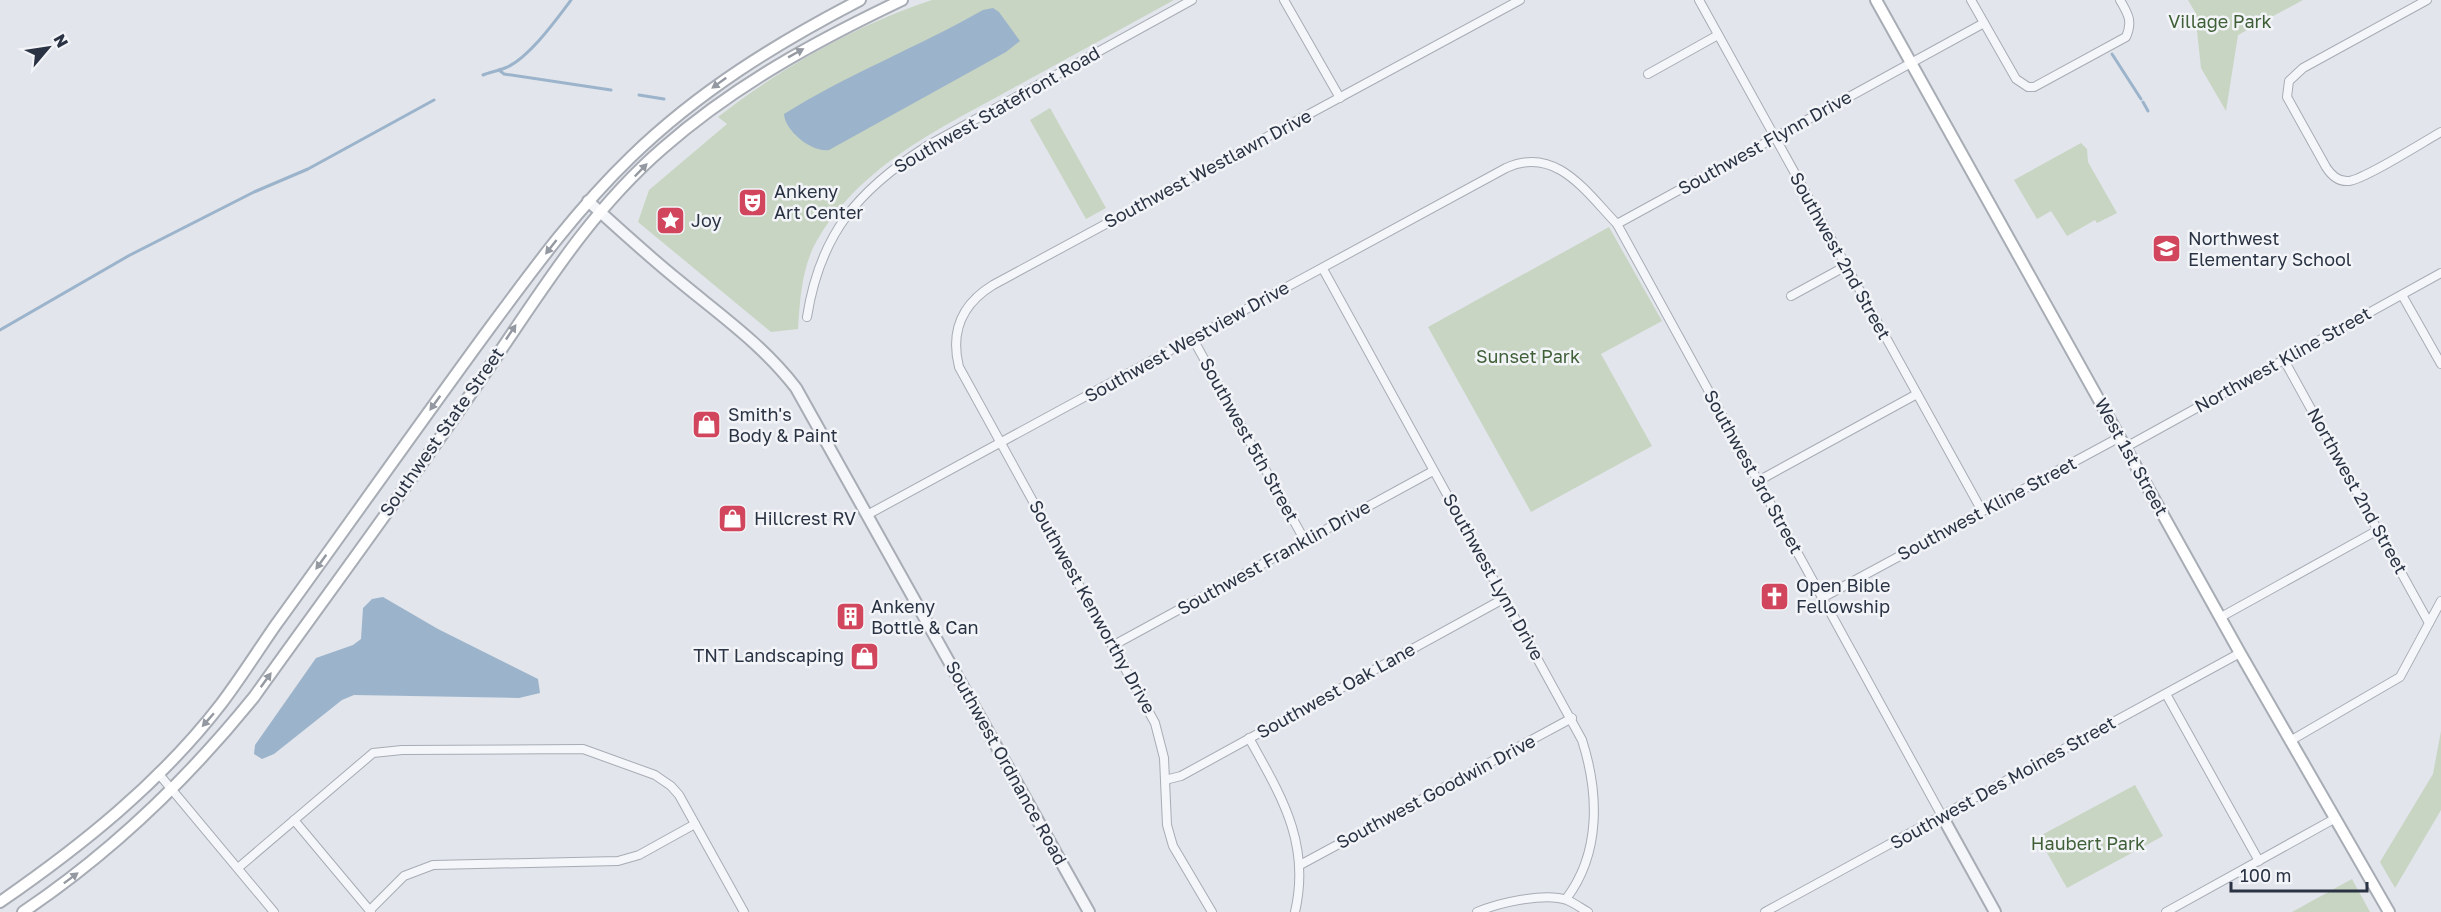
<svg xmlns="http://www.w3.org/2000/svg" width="2441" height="912" font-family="'Golos Text',sans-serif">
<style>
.green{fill:#c8d5c3}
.water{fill:#9cb4cb}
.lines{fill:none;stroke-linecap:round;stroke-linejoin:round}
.stream{stroke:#9cb4cb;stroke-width:3}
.minor-casing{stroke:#a7acb5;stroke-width:10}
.tertiary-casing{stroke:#a7acb5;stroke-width:14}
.secondary-casing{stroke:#a7acb5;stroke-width:14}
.minor{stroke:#f5f6f9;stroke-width:8}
.tertiary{stroke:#f5f6f9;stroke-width:10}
.secondary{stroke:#fff;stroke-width:10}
.oneway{fill:#9499a1}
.labels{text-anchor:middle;stroke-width:5;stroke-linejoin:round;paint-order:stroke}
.park-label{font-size:18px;fill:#3f5f37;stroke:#f2f4f8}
.street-label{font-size:18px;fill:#2a3343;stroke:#f2f4f8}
.poi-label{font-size:18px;fill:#2a3343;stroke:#f2f4f8;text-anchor:start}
</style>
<rect width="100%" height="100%" fill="#e2e5eb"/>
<g class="green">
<path d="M932,0H1174C1121,29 1068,58 1015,87C941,128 864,163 819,237C802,264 800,298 798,329L771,332L638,222L649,190L727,124L718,117C781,68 856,25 932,0Z"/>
<path d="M2188,0H2303L2238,35L2226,111L2201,68L2195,12Z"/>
<path d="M1050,108L1106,208L1086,219L1030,120Z"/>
<path d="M2081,143L2087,149L2088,162L2117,213L2097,223L2095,220L2067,236L2051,211L2037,219L2014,180Z"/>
<path d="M1609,227L1662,321L1601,354L1652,446L1531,512L1428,327Z"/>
<path d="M2441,731V810L2395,888L2380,862L2433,774Z"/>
<path d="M2135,785L2163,836L2067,888L2038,837Z"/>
<path d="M2352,879L2370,912H2292Z"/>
</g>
<g class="water">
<path d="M993,8L999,12L1020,41L1006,52L829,150C812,153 785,131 784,114C848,74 918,47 983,10Z"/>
<path d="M383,597L438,629L538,679L540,693L519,698L354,695L342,700L274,754L262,759L254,754L255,745L316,658L353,645L361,639L363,608L372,599Z"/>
</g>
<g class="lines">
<g class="stream">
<path d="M2112,54L2141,99"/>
<path d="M499,70L504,74L611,90"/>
<path d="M483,75C490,72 498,71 505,68C528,59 556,20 571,0"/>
<path d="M639,95L664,99"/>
<path d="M2143,102L2148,111"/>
<path d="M0,330L130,255L254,192L308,169L434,100"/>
</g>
<defs>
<g id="minor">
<path d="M1284,0L1340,98"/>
<path d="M1699,0L1982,511"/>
<path d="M1971,0L2016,79L2028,87H2034L2126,37C2133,21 2128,14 2120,0"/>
<path d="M2427,0L2303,68L2289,81L2287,97L2326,167C2331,175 2339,182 2349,181C2365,179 2423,142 2441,132"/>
<path d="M1648,74L1718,35"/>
<path d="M1617,224L1984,23"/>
<path d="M1323,269L1582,740C1599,793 1601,853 1566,899"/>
<path d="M2402,295L2441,364"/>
<path d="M1791,296L1846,266"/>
<path d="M807,317C820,234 858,190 927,146L1192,0"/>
<path d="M1193,339L1305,541"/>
<path d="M2284,360L2429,623"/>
<path d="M2126,447L2441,273"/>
<path d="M1758,481L1917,394"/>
<path d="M867,515L1506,168C1556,145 1586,192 1617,224L1942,816"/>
<path d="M1822,598L2120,437"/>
<path d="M2221,617L2378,530"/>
<path d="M1114,645L1433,471"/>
<path d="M2166,694L2259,861"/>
<path d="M1249,738C1281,796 1311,843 1295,912"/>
<path d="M2290,741L2400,677L2441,601"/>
<path d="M158,773L274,912"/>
<path d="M1165,780L1181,776L1505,598"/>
<path d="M294,820L371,912"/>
<path d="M1300,865L1572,718"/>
<path d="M238,868L373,753L402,750L583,749L655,775L671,786L679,795L744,912"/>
<path d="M370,910L404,876L433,865L618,861L639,855L695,824"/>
<path d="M1212,912L1173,846L1167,825L1164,758L1155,723L959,367C950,331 962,304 993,285L1520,0"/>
<path d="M1477,912C1498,903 1545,892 1567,900C1574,903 1581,908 1588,912"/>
<path d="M1765,912L2240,653"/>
<path d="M2166,912L2334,819"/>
</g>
<g id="tertiary">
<path d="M588,201C618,228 647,255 678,280C720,315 762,344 796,388L1089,912"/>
<path d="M1942,816L1995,912"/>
</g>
<g id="secondary">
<path d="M1876,0L2240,653L2389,912"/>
<path d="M0,902C81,846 160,783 221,704C240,679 257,652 275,626C346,528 415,430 486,333C531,272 576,210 631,157C699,91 777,43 860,0"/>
<path d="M23,912C112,852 187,780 254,697C327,595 401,495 472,392C533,306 582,218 663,148C735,85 816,41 902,0"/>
</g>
</defs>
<use href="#minor" class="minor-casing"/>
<use href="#tertiary" class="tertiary-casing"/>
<use href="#secondary" class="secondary-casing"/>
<use href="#minor" class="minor"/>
<use href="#tertiary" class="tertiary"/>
<use href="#secondary" class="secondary"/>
</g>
<defs><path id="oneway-solid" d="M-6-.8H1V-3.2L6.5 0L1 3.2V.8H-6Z" transform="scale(1.5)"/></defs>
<g class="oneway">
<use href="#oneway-solid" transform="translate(796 53) rotate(-29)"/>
<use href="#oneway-solid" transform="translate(719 83) rotate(144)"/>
<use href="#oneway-solid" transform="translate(641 170) rotate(-46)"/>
<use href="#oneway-solid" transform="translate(551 247) rotate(128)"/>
<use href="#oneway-solid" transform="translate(511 332) rotate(-56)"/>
<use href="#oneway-solid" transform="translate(435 403) rotate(126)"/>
<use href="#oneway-solid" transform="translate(321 562) rotate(126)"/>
<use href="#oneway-solid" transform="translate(266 680) rotate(-54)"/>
<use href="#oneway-solid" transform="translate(208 720) rotate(131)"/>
<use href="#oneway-solid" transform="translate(71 878) rotate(-37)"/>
</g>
<defs>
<symbol id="theatre-square" viewBox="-11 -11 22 22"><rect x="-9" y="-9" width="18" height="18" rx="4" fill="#d1465d" stroke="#f2f4f8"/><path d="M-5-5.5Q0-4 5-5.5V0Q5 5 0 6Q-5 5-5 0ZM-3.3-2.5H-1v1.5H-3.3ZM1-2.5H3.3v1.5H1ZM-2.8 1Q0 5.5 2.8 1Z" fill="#fff"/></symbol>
<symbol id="sight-square" viewBox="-11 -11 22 22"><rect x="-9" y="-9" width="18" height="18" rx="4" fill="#d1465d" stroke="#f2f4f8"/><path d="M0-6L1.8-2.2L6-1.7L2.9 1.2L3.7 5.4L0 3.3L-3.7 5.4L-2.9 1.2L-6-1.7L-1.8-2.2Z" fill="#fff"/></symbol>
<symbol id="school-square" viewBox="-11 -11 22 22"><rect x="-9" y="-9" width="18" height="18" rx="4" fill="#d1465d" stroke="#f2f4f8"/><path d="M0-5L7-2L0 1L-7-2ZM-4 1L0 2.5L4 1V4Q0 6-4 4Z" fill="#fff"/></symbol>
<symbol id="shop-square" viewBox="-11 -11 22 22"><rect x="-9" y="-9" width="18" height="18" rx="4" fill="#d1465d" stroke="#f2f4f8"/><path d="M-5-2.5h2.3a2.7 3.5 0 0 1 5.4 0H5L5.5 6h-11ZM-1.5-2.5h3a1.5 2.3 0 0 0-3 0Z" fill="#fff"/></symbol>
<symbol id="church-square" viewBox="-11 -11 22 22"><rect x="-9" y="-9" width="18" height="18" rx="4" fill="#d1465d" stroke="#f2f4f8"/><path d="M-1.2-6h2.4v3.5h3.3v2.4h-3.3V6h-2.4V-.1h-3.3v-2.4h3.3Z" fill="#fff"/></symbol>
<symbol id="building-square" viewBox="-11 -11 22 22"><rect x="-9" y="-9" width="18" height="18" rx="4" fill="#d1465d" stroke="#f2f4f8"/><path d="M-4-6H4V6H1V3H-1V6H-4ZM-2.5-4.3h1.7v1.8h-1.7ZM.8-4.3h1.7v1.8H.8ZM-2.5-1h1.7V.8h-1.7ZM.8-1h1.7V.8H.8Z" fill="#fff"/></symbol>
</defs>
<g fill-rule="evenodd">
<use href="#theatre-square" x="736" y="186" width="33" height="33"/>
<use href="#sight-square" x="654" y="204" width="33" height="33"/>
<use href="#school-square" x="2150" y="232" width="33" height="33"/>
<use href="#shop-square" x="690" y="408" width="33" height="33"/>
<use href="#shop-square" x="716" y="502" width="33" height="33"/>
<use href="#church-square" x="1758" y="580" width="33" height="33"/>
<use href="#building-square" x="834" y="600" width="33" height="33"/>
<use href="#shop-square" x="848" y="640" width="33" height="33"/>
</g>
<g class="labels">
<g class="park-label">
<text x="2220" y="28">Village Park</text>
<text x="1528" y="363">Sunset Park</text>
<text x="2088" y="850">Haubert Park</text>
</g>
<g class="street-label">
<text transform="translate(997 110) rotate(-30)" y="6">Southwest Statefront Road</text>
<text transform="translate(1765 143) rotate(-29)" y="6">Southwest Flynn Drive</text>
<text transform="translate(1208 169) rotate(-28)" y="6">Southwest Westlawn Drive</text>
<text transform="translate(1840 256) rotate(61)" y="6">Southwest 2nd Street</text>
<text transform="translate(1187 342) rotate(-29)" y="6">Southwest Westview Drive</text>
<text transform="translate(2283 360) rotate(-29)" y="6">Northwest Kline Street</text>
<text transform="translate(442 432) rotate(-55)" y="6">Southwest State Street</text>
<text transform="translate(1249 440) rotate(61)" y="6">Southwest 5th Street</text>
<text transform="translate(2131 457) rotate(61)" y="6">West 1st Street</text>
<text transform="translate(1753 472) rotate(61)" y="6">Southwest 3rd Street</text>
<text transform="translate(2357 491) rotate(61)" y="6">Northwest 2nd Street</text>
<text transform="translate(1987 509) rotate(-28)" y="6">Southwest Kline Street</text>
<text transform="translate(1274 558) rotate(-29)" y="6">Southwest Franklin Drive</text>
<text transform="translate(1493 577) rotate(61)" y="6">Southwest Lynn Drive</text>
<text transform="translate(1092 607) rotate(61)" y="6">Southwest Kenworthy Drive</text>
<text transform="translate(1336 691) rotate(-29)" y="6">Southwest Oak Lane</text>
<text transform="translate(1006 763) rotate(61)" y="6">Southwest Ordnance Road</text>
<text transform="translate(2003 783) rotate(-29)" y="6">Southwest Des Moines Street</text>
<text transform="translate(1436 792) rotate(-28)" y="6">Southwest Goodwin Drive</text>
</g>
<g class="poi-label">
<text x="774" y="198">Ankeny<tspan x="774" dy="21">Art Center</tspan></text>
<text x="691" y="227">Joy</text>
<text x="2188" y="245">Northwest<tspan x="2188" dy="21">Elementary School</tspan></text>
<text x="728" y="421">Smith's<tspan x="728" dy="21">Body &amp; Paint</tspan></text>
<text x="754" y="525">Hillcrest RV</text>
<text x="1796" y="592">Open Bible<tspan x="1796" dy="21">Fellowship</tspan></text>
<text x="871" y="613">Ankeny<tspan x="871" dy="21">Bottle &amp; Can</tspan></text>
<text x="844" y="662" text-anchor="end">TNT Landscaping</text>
</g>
</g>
<g transform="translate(48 48) rotate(61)" stroke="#f2f4f8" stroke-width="4.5" paint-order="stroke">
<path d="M0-4.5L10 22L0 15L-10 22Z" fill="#2a3343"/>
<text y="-9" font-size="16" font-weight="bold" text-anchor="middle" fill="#2a3343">N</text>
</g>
<path d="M2231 882v9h136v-9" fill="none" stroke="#2a3343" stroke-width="3"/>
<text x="2240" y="882" font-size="18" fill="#2a3343" stroke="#f2f4f8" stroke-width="4.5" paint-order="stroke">100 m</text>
</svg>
